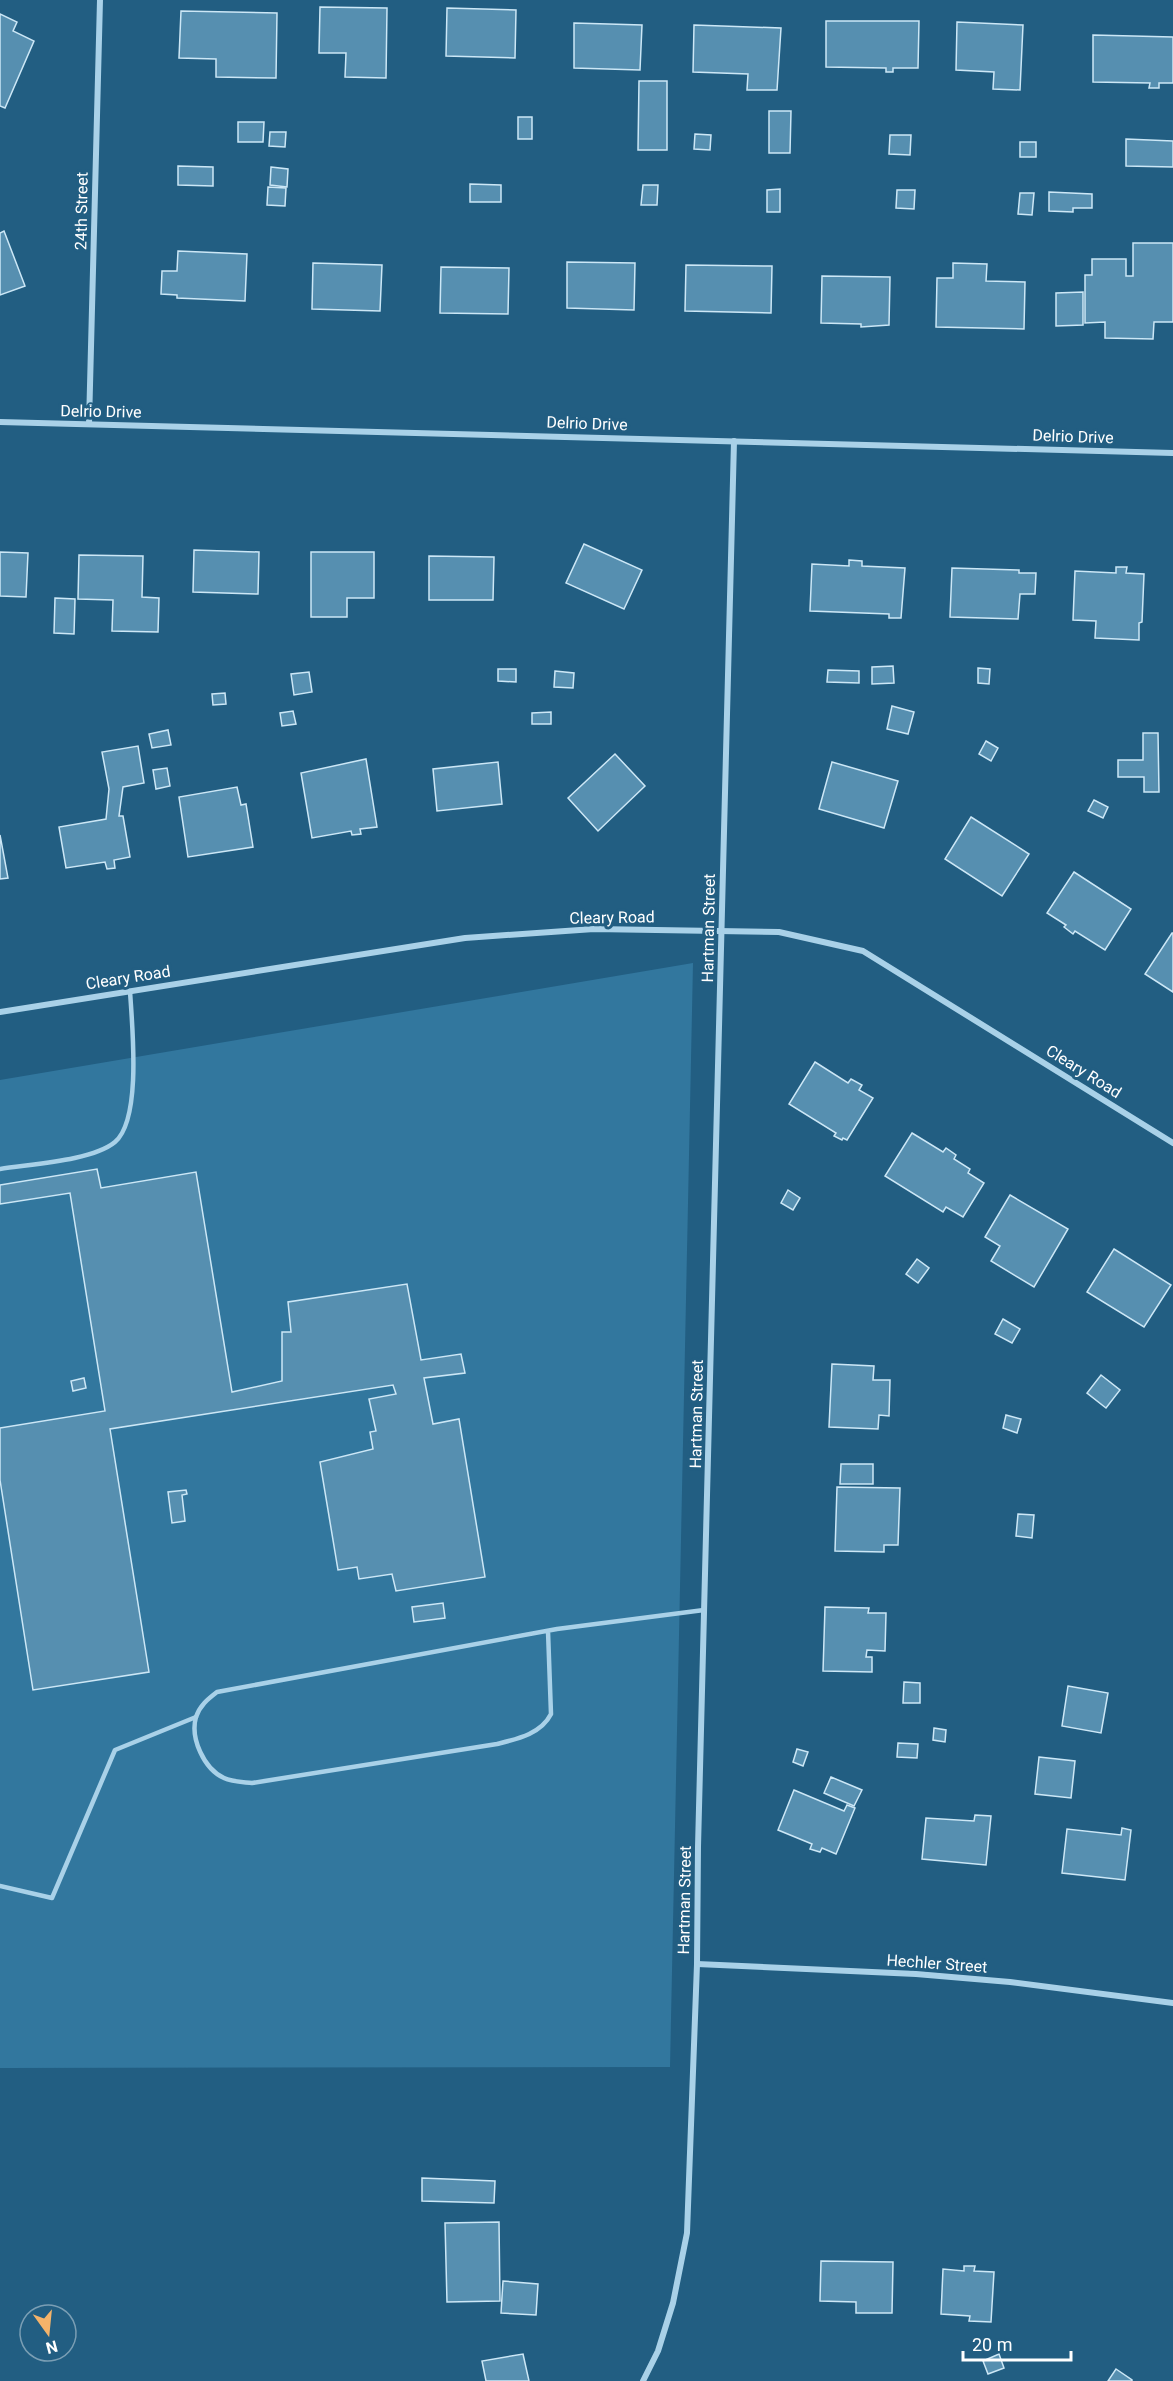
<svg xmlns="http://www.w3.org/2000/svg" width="1173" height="2381" font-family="Roboto,sans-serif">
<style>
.green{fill:#32779e}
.building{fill:#568fb0;stroke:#cce7f6;stroke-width:1.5}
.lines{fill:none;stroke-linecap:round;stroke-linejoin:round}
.service{stroke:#a9d1e8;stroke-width:4.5}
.minor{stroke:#a9d1e8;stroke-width:6}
.labels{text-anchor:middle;stroke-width:6;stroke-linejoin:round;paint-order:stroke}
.street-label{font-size:16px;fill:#fff;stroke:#225e82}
</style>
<rect width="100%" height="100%" fill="#225e82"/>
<path class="green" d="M693,963L670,2067L0,2068V1080Z"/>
<g class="building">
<path d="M320,7L387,8L386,78L345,77L346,53H319Z"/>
<path d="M447,8L516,10L515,58L446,56Z"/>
<path d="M181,11L277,13L276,78L216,77V59L179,58Z"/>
<path d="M0,14L17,22L13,31L34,41L5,108L0,106Z"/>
<path d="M826,21H919L918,68H893V72H886V68L826,67Z"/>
<path d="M957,22L1023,25L1020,90L993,89L994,72L956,70Z"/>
<path d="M574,23L642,25L640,70L574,68Z"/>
<path d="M694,25L781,28L777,90H747L748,74L693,72Z"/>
<path d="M1093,35L1173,37V83H1159V88H1149L1150,83L1093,82Z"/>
<path d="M639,81H667V150H638Z"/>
<path d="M769,111H791L790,153H769Z"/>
<rect x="518" y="117" width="14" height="22"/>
<path d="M238,122H264L263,142H238Z"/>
<path d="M270,132H286L285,147L269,146Z"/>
<path d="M695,134L711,135L710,150L694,149Z"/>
<path d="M890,135H911L910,155L889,154Z"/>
<path d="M1126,139L1173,141V167L1126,166Z"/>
<rect x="1020" y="142" width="16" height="15"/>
<path d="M178,166L213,167V186L178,185Z"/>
<path d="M271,167L288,169L287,187L270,185Z"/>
<path d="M470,184L501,185V202H470Z"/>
<path d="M643,185H658L657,205H641Z"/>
<path d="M268,187L286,188L285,206L267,205Z"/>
<path d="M780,189V212H767V190Z"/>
<path d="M897,190H915L914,209L896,208Z"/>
<path d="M1049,192L1092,194V208H1073V212L1049,211Z"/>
<path d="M1020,193H1034L1032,215L1018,214Z"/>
<path d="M4,231L25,286L0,295V233Z"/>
<path d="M1133,243H1173V322H1154L1153,339L1105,338V322L1085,323V275H1092V259H1126V276H1133Z"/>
<path d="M178,251L247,254L245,301L177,298V295L161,294L162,271H177Z"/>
<path d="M567,262L635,263L634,310L567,308Z"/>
<path d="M313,263L382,265L380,311L312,309Z"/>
<path d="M953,263L987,264L986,281L1025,282L1024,329L936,327L937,278H953Z"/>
<path d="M686,265L772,266L771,313L685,311Z"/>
<path d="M441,267L509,268L508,314L440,313Z"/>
<path d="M822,276L890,277L889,325L861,327V324L821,323Z"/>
<path d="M1083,292V325L1056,326V293Z"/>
<path d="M584,544L642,570L624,609L566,583Z"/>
<path d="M194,550L259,552L258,594L193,592Z"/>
<path d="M0,552L28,553L26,597L0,596Z"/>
<path d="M311,552H374V598H347V617H311Z"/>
<path d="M79,555L143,556L142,597L159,598L158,632L112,631L113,600L78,599Z"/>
<path d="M429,556L494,557L493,600H429Z"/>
<path d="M849,560L862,561V566L905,568L901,618H889V614L810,611L812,564L849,566Z"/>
<path d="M1116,567H1127L1126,573L1144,574L1142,622L1139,623V640L1095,638L1096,621L1073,620L1075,571L1116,573Z"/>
<path d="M952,568L1019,570V573H1036L1035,594H1020L1018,619L950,617Z"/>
<path d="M55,598L75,599L74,634L54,633Z"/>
<path d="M893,666L894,683L872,684V667Z"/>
<path d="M978,668L990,669L989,684L978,683Z"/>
<path d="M498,669H516V682L498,681Z"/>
<path d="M828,670L859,671V683L827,682Z"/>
<path d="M555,671L574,673L573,688L554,687Z"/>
<path d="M309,672L312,692L294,695L291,674Z"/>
<path d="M225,693L226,704L213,705L212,694Z"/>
<path d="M892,706L914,712L908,734L887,729Z"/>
<path d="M293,711L296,724L282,726L280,713Z"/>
<path d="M551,712V724H532V713Z"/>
<path d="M168,730L171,745L152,748L149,734Z"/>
<path d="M1143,733H1158L1159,792H1144V777H1118V760H1143Z"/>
<path d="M986,741L998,748L991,761L979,754Z"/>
<path d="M138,746L144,783L123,787L119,816H123L130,857L114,860L115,868L107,869L105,862L66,868L59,827L106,819L109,789L102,752Z"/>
<path d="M615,754L645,786L598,831L568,798Z"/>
<path d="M366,759L377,827L360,829L361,834L352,835L351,831L312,838L301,773Z"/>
<path d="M498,762L502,804L437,811L433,769Z"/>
<path d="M832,762L898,781L884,828L819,809Z"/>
<path d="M167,768L170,786L156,789L153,770Z"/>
<path d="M237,787L241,805L246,804L253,847L188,857L179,797Z"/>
<path d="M1094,800L1108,807L1103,818L1088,811Z"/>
<path d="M971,817L1029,854L1002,896L945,859Z"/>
<path d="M0,835L8,878L0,879Z"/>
<path d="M1074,872L1131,909L1105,950L1075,931L1073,934L1064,927L1066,925L1047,913Z"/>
<path d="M1172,933H1173V992L1145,974Z"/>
<path d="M815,1062L848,1083L851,1079L862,1085L859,1090L873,1098L847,1140L843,1138L842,1140L834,1136L836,1133L789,1104Z"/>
<path d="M912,1133L943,1152L946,1148L956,1155L954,1159L970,1169L968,1173L984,1183L963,1217L946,1207L943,1212L885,1176Z"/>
<path d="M97,1169L101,1188L196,1172L232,1392L282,1381V1332H291L288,1302L407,1284L421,1360L461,1354L465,1373L424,1378L433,1424L459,1419L485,1577L396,1591L392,1574L359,1579L357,1567L338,1570L320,1462L373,1449L370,1432L376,1431L369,1399L396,1394L393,1385L110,1429L149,1672L33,1690L0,1480V1428L105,1411L70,1193L0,1204V1185Z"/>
<path d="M788,1190L800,1198L793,1210L781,1203Z"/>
<path d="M1010,1195L1068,1229L1034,1287L991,1261L1000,1246L985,1237Z"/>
<path d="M1114,1249L1171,1285L1144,1327L1087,1292Z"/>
<path d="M917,1259L929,1268L918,1283L906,1274Z"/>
<path d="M1003,1319L1020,1329L1012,1343L995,1334Z"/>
<path d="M832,1364L874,1366L873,1380H890L889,1416L879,1415L878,1429L829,1427Z"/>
<path d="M1101,1375L1120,1390L1106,1408L1087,1393Z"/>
<path d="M84,1378L86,1388L73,1391L71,1381Z"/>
<path d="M1006,1415L1021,1419L1017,1433L1003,1428Z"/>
<path d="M841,1464H873V1484H840Z"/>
<path d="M837,1487L900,1488L898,1545H884V1552L835,1551Z"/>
<path d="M186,1490L187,1494L182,1495L185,1521L172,1523L168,1492Z"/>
<path d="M1018,1514L1034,1515L1032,1538L1016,1536Z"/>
<path d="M443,1603L445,1618L414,1622L412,1607Z"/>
<path d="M825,1607L869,1608L868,1613H886L885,1651L867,1650L866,1657H872V1672L823,1671Z"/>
<path d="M904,1682L920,1683V1703H903Z"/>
<path d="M1068,1686L1108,1693L1101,1733L1062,1726Z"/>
<path d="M934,1728L946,1730L945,1742L933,1740Z"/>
<path d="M898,1743L918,1744L917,1758L897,1757Z"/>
<path d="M797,1749L808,1752L803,1766L793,1762Z"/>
<path d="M1039,1757L1075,1761L1071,1798L1035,1794Z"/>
<path d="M831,1777L862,1790L854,1806L824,1793Z"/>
<path d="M794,1790L844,1811L847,1805L855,1808L836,1854L822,1848L820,1852L810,1849L812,1844L778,1830Z"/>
<path d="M975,1815L991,1816L986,1865L922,1859L926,1818L974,1821Z"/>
<path d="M1122,1828L1131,1830L1125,1880L1062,1873L1067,1829L1121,1835Z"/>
<path d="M422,2178L495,2181L494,2203L422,2201Z"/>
<path d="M499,2222L500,2301L447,2302L445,2223Z"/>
<path d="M821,2261L893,2262L892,2313H856V2302L820,2301Z"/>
<path d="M964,2266H975L974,2271L994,2272L991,2322L969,2321L970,2316L941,2314L943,2269L964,2271Z"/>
<path d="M503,2281L538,2284L536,2315L501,2313Z"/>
<path d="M523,2354L529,2381H486L482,2361Z"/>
<path d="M999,2354L1004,2368L988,2374L983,2361Z"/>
<path d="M1116,2369L1132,2380V2381H1108Z"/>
</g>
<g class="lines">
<g class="service">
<path d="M0,1169C30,1164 92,1161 115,1142C142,1119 132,1025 130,991"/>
<path d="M548,1631L551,1714C541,1734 517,1739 497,1744L252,1783C244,1782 232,1782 224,1778C204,1769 190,1738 196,1717C200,1705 208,1699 217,1692L557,1629L704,1610"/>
<path d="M0,1886L52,1898L115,1750L196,1717"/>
</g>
<g class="minor">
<path d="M0,422L1173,453"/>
<path d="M89,424L100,0"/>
<path d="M0,1012L465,938L594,929L779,932L863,951L1173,1143"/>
<path d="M697,1964L916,1974L1010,1982L1173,2003"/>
<path d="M643,2381L658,2351L673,2303L687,2233L697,1964L698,1847L734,441"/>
</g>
</g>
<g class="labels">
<g class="street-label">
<text transform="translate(81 211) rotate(-89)" y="6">24th Street</text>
<text transform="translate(101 411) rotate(1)" y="6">Delrio Drive</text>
<text transform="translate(587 423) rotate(2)" y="6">Delrio Drive</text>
<text transform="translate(1073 436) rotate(2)" y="6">Delrio Drive</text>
<text transform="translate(612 917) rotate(-1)" y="6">Cleary Road</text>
<text transform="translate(708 928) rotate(-89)" y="6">Hartman Street</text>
<text transform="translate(128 977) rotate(-9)" y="6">Cleary Road</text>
<text transform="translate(1084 1071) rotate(32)" y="6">Cleary Road</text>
<text transform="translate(696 1414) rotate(-89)" y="6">Hartman Street</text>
<text transform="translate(684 1900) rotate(-89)" y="6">Hartman Street</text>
<text transform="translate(937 1963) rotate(4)" y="6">Hechler Street</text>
</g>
</g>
<g transform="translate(48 2333) rotate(165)"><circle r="28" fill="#225e82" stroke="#7a9eb4" stroke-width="1.5"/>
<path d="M0-4.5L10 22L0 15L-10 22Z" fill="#f4b36a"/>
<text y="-9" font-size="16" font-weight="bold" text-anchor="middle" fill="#ffffff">N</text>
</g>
<path d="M963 2351v9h108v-9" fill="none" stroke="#ffffff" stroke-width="3"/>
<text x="972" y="2351" font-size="18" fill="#ffffff" stroke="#225e82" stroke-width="4.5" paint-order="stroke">20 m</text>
</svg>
